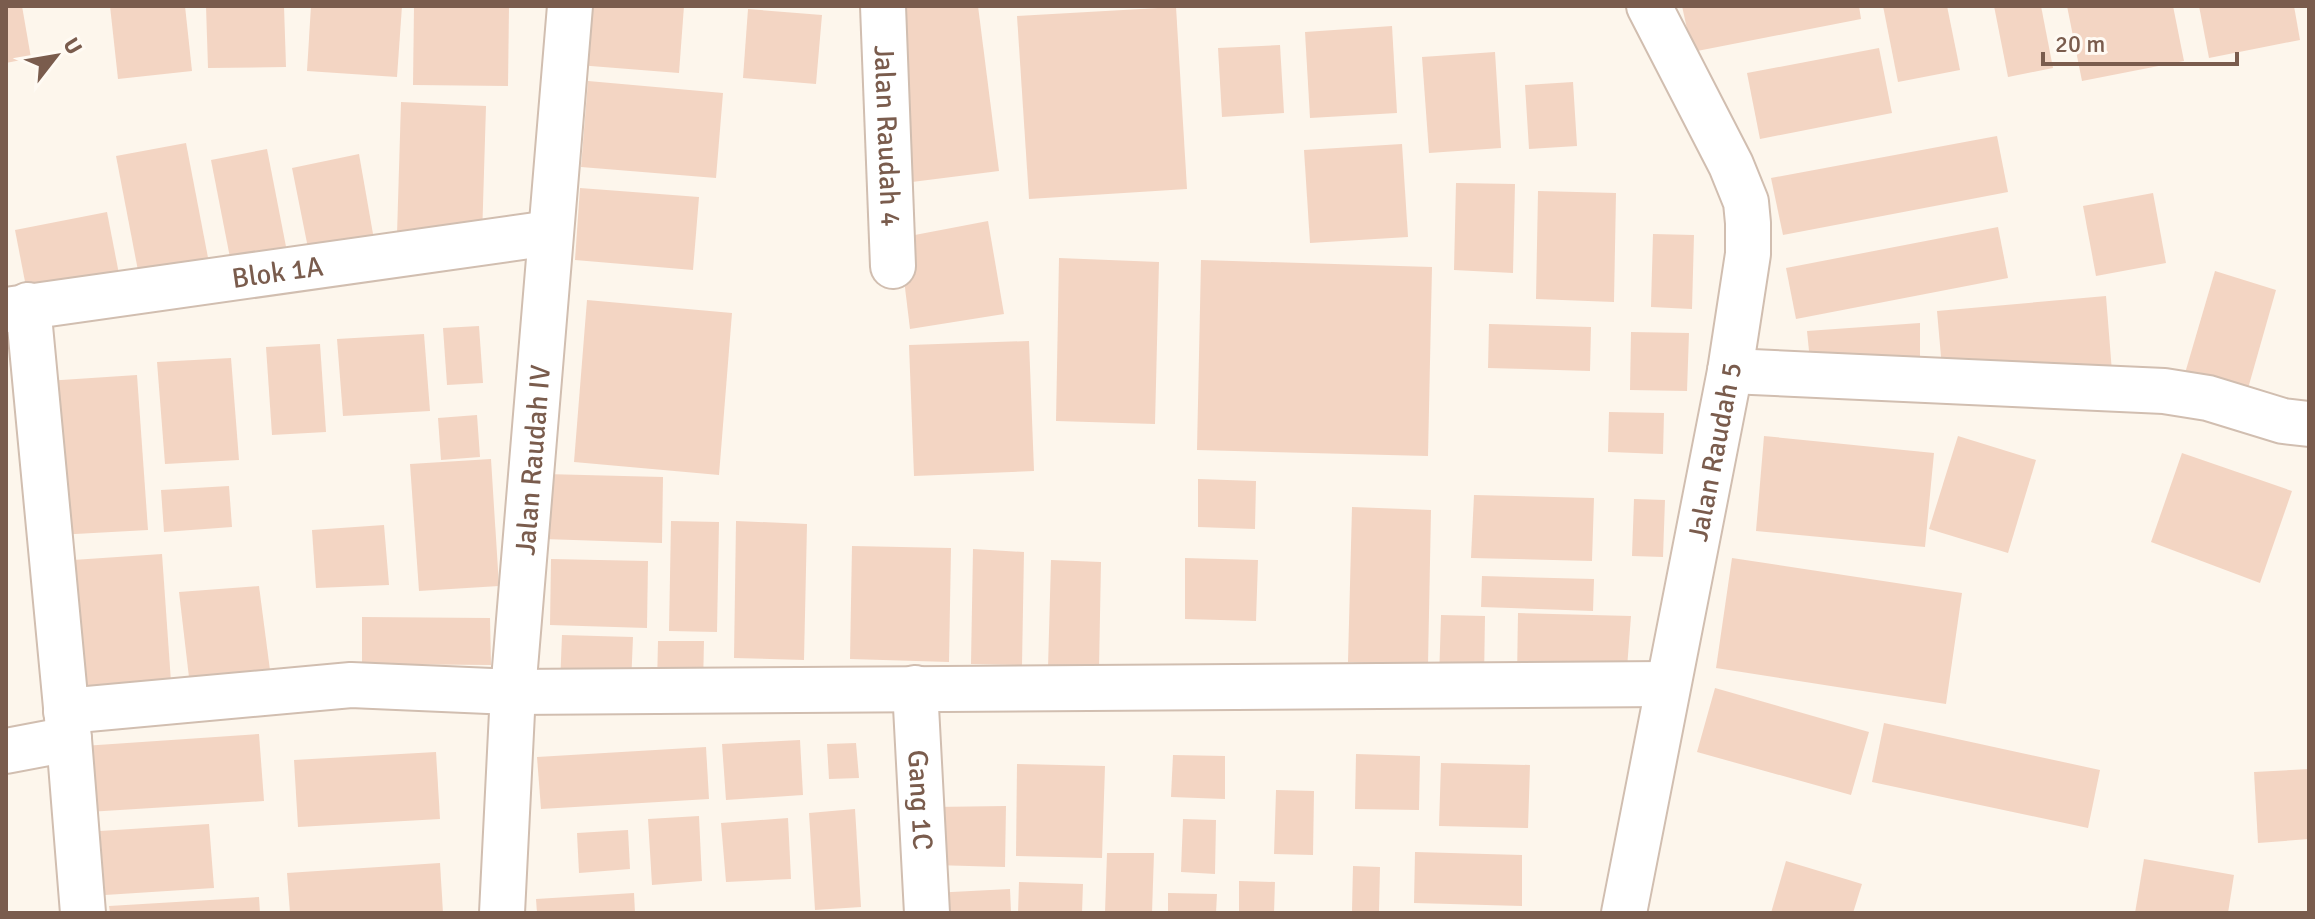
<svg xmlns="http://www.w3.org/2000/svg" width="2315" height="919" font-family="Signika,sans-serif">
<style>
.building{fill:#f3d5c3}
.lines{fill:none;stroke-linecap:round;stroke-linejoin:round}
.minor-casing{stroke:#d1beb0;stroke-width:48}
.minor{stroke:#fff;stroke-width:44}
.labels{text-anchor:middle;stroke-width:8;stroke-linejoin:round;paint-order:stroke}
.street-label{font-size:28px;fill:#7a5c4d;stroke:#fffaf3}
</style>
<rect width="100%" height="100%" fill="#fdf6ec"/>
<g class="building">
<path d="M6,6H22L31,58L6,63Z"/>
<path d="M110,6H185L192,71L118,79Z"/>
<path d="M206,6H284L286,67L208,68Z"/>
<path d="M311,6H402L397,77L307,71Z"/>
<path d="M414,6H509L508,86L413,85Z"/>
<path d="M584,6H684L679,73L578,65Z"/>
<path d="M891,6H978L999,171L912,182Z"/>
<path d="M1682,6H1859L1861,19L1692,52Z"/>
<path d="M1883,6H1947L1960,70L1898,82Z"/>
<path d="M1994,6H2041L2053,68L2008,77Z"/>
<path d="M2067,6H2173L2184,61L2082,81Z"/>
<path d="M2199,6H2294L2300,40L2209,58Z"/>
<path d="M1176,7L1187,189L1029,199L1017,16Z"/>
<path d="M748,9L822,15L816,84L743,78Z"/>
<path d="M1392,26L1397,113L1310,118L1305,32Z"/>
<path d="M1280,45L1284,113L1222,117L1218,48Z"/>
<path d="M1879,48L1892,113L1760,139L1747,73Z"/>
<path d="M1495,52L1501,148L1429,153L1422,57Z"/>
<path d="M588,81L723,93L716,178L581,167Z"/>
<path d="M1573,82L1577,146L1529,149L1525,85Z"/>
<path d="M401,102L486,106L482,238L397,235Z"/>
<path d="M1997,136L2008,192L1783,235L1771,178Z"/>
<path d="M186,143L210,268L140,281L116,156Z"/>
<path d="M1402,144L1408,237L1310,243L1304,150Z"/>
<path d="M267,149L289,262L233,273L211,160Z"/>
<path d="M359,154L376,251L311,263L292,168Z"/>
<path d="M1456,183L1515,184L1513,273L1454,270Z"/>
<path d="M580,188L699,197L693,270L575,260Z"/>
<path d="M1538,191L1616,193L1614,302L1536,299Z"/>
<path d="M2153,193L2166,263L2096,276L2083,206Z"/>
<path d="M107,212L119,274L27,292L15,230Z"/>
<path d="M988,221L1004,314L910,329L899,238Z"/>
<path d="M1998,227L2008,278L1796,319L1786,268Z"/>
<path d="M1653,234L1694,235L1692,309L1651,307Z"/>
<path d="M1059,258L1159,262L1155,424L1056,421Z"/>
<path d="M1201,260L1432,267L1428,456L1197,450Z"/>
<path d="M2215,271L2276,290L2245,399L2183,380Z"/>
<path d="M2106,296L2112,372L1942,368L1937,311Z"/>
<path d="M587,300L732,313L719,475L574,462Z"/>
<path d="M1920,323V373L1811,371L1807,331Z"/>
<path d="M1489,324L1591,327L1590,371L1488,368Z"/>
<path d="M479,326L483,383L447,385L443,328Z"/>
<path d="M1631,332L1689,333L1687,391L1630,390Z"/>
<path d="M424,334L430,411L343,416L337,339Z"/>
<path d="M1029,341L1034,471L914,476L909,345Z"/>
<path d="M320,344L326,432L272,435L266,347Z"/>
<path d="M231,358L239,460L165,464L157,362Z"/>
<path d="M137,375L148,530L57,535L46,381Z"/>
<path d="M1609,412L1664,413L1663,454L1608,452Z"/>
<path d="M477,415L480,457L441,460L438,418Z"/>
<path d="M1764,436L1934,453L1925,547L1756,531Z"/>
<path d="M1958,436L2036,460L2008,553L1929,529Z"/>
<path d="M2182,453L2292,491L2260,583L2151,542Z"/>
<path d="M491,459L499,586L419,591L410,464Z"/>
<path d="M545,474L663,477L662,543L544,539Z"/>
<path d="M1198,479L1256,481L1255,529L1198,527Z"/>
<path d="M229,486L232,527L164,532L161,490Z"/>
<path d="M1474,495L1594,498L1592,561L1471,558Z"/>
<path d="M1634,499L1665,500L1663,557L1632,556Z"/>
<path d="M1352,507L1431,510L1428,665L1348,662Z"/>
<path d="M671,521L719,522L717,632L669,631Z"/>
<path d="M736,521L807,524L804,660L734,658Z"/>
<path d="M384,525L389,585L316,588L312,530Z"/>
<path d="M852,546L951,548L949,662L850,659Z"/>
<path d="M973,549L1024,552L1022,665L971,664Z"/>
<path d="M162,554L171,682L77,692L58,561Z"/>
<path d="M1185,558L1258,560L1256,621L1185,619Z"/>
<path d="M1732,558L1962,593L1946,704L1716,668Z"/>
<path d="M551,559L648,561L647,628L550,625Z"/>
<path d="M1051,560L1101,562L1099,669L1048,668Z"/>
<path d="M1482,576L1594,579L1593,611L1481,607Z"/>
<path d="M259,586L271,678L190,686L179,592Z"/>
<path d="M1518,613L1631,616L1626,681L1517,679Z"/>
<path d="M1441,615L1485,616L1484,681L1439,679Z"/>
<path d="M362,617L490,618L491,665L362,664Z"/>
<path d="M562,635L633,637L631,685H560Z"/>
<path d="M658,641H704L703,686L657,685Z"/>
<path d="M1715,688L1869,732L1851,795L1697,752Z"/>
<path d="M1884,723L2100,770L2088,828L1872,782Z"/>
<path d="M259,734L264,801L88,812L83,746Z"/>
<path d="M800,740L803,795L726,800L722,744Z"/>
<path d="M856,743L859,778L829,779L827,744Z"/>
<path d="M706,747L709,799L541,809L537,757Z"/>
<path d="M436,752L440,819L298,827L294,760Z"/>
<path d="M1356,754L1420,756L1419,810L1355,809Z"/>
<path d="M1173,755L1225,756V799L1171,797Z"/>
<path d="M1441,763L1530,765L1528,828L1439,826Z"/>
<path d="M1017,764L1105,766L1102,858L1016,856Z"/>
<path d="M2309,769V839L2258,843L2254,772Z"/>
<path d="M1276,790L1314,791L1313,855L1274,854Z"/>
<path d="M1006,806L1005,867L933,865V807Z"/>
<path d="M855,809L861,907L815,910L809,813Z"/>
<path d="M699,816L702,881L652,885L648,819Z"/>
<path d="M788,818L791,879L726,882L721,823Z"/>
<path d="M1183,819L1216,820L1215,874L1181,872Z"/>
<path d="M209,824L214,888L105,895L100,831Z"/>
<path d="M628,830L630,869L579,873L577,833Z"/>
<path d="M1415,852L1522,855V906L1414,903Z"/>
<path d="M1107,853H1154L1152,913H1105Z"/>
<path d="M2144,859L2234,875L2228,913H2135Z"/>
<path d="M1786,861L1862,884L1853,913H1771Z"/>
<path d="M440,863L443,913H290L287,873Z"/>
<path d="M1353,866L1380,867L1379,911H1352Z"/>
<path d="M1239,881L1275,882L1274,913H1239Z"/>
<path d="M1019,882L1083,884L1082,913H1018Z"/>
<path d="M1010,889L1011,913H933L932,893Z"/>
<path d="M634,893L635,913H537L536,899Z"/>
<path d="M1168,893L1217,894L1216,913H1168Z"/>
<path d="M259,897L260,913H110L109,906Z"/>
</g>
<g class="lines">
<defs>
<g id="minor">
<path id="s1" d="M883,6L893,266"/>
<path d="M28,305L69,739L83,913"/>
<path id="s2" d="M6,310L550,233"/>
<path d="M1730,371L2164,391L2208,398L2283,421L2309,424"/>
<path id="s3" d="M915,688L927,913"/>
<path d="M66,711L351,685L513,692L1667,684"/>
<path d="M6,751L69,739"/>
<path id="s4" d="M502,913L513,692L570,6"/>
<path id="s5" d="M1624,913L1730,371L1748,254V223L1746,202L1731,165L1649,6"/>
</g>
</defs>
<use href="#minor" class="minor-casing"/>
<use href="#minor" class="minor"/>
</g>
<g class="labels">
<g class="street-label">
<text dy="10" stroke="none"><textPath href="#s1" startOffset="130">Jalan Raudah 4</textPath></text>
<text dy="10" stroke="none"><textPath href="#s2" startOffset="274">Blok 1A</textPath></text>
<text dy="10" stroke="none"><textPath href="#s5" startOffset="470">Jalan Raudah 5</textPath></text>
<text dy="10" stroke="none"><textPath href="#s4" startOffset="454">Jalan Raudah IV</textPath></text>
<text dy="10" stroke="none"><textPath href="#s3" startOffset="112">Gang 1C</textPath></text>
</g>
</g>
<rect width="2315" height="919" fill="none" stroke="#7a5c4d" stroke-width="16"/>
<g transform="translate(56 56) rotate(59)" stroke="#fffaf3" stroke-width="6" paint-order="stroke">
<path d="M0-6L14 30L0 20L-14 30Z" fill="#7a5c4d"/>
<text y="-12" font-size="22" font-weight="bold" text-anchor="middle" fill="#7a5c4d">U</text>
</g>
<path d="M2043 52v12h194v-12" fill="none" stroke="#7a5c4d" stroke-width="4"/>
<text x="2055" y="52" font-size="24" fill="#7a5c4d" stroke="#fffaf3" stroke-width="6" paint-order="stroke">20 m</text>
</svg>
